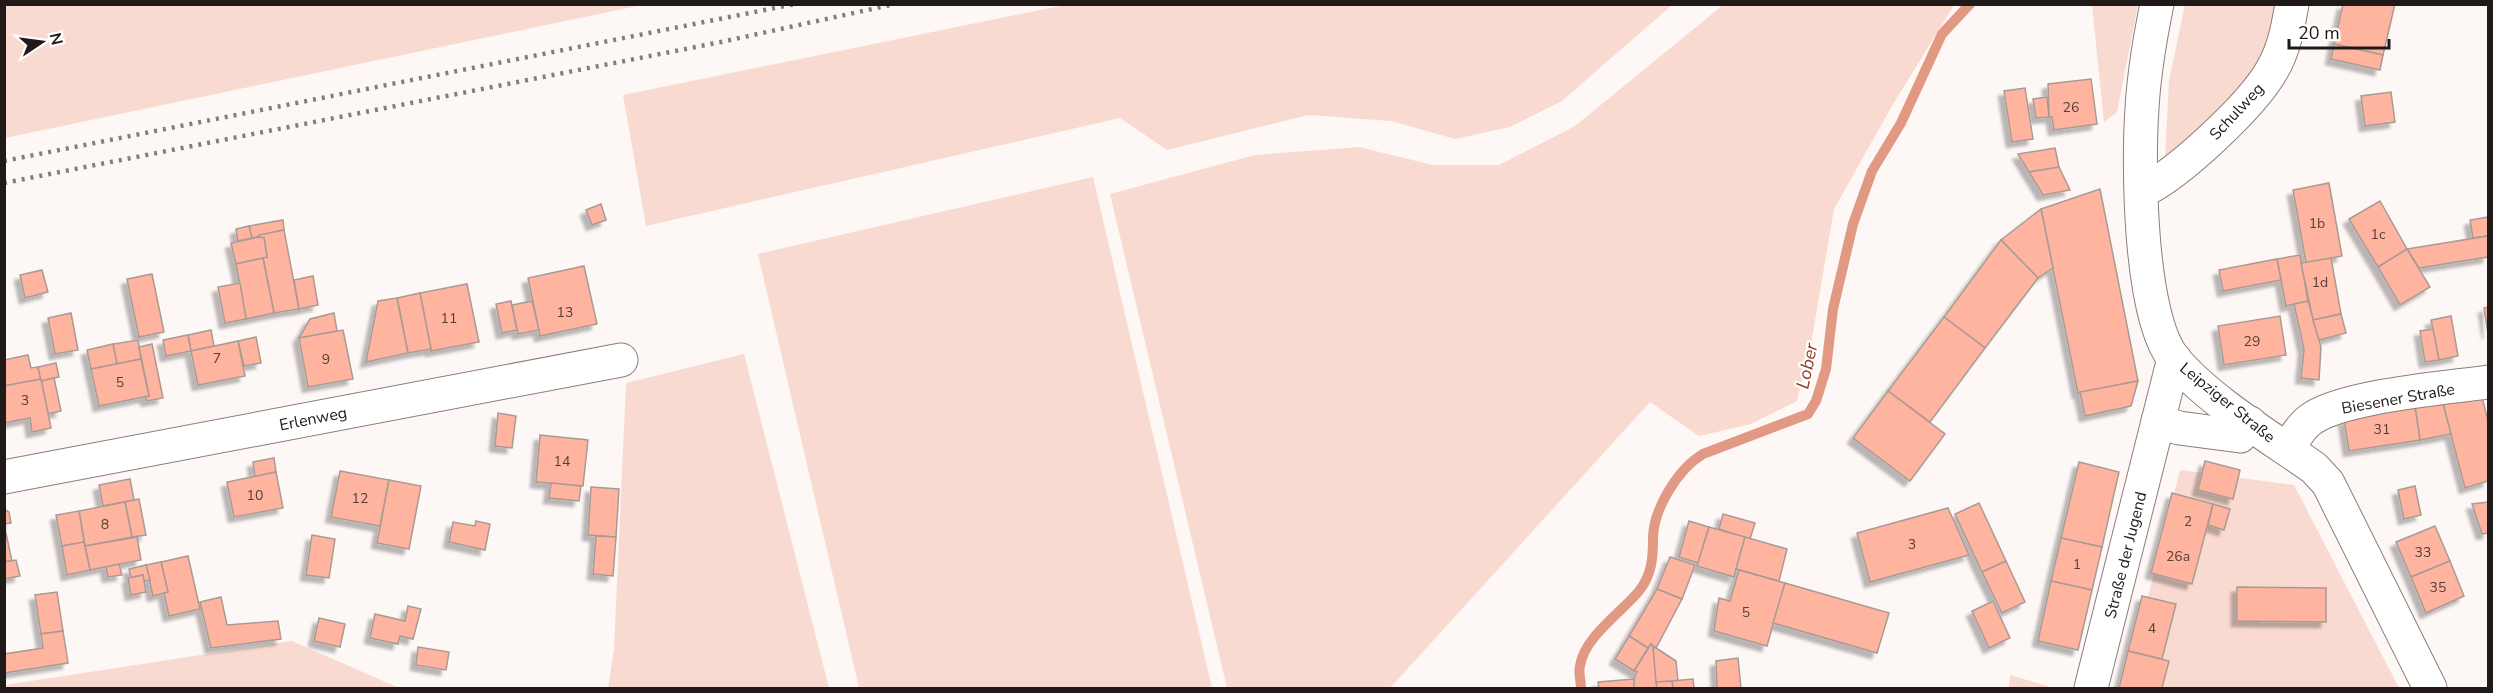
<svg xmlns="http://www.w3.org/2000/svg" width="2493" height="693" font-family="'Nunito Sans',sans-serif">
<style>
.green{fill:#f9dad0}
.lines{fill:none;stroke-linecap:round;stroke-linejoin:round}
.stream{stroke:#e19984;stroke-width:10}
.building{fill:#feb49e;stroke:#aa9a96;stroke-width:1.5;filter:url(#shadow)}
.minor-casing{stroke:#8c7e79;stroke-width:35}
.minor{stroke:#fff;stroke-width:33}
.rail{stroke:#837d7b;stroke-width:4.5;stroke-dasharray:3 6;stroke-linecap:butt}
.labels{text-anchor:middle;stroke-width:4.5;stroke-linejoin:round;paint-order:stroke}
.number-label{font-size:14px;fill:#57403a}
.street-label{font-size:16px;fill:#1f1a18;stroke:#fff}
.water-label{font-size:18px;font-style:italic;fill:#8e381e;stroke:#fff}
</style>
<defs>
<filter id="shadow"><feDropShadow dx="-5.5" dy="5.5" stdDeviation="1.5" flood-color="#0004"/></filter>
</defs>
<rect width="100%" height="100%" fill="#fdf7f5"/>
<g class="green">
<path d="M5,4H642V5L5,138Z"/>
<path d="M1070,4H1672V5L1562,101L1510,127L1455,139L1391,121L1308,115L1167,150L1120,118L646,226L623,95Z"/>
<path d="M1723,5H1954L1892,106L1834,209L1811,344L1797,401L1751,424L1699,436L1650,402L1390,688H1227L1110,194L1255,155L1359,147L1433,165H1499L1575,126Z"/>
<path d="M2092,5H2138L2117,112L2104,122Z"/>
<path d="M2185,5H2280L2262,63L2216,117L2165,158L2169,81Z"/>
<path d="M1093,177L1212,688H859L758,254Z"/>
<path d="M744,354L829,688H608L614,649L626,383Z"/>
<path d="M2180,470L2294,485L2399,688H2125Z"/>
<path d="M292,641L399,688H5V685Z"/>
<path d="M2010,675L2054,688H2009Z"/>
</g>
<g class="lines">
<path class="stream" d="M1581,688C1581,681 1578,672 1580,666C1584,637 1623,611 1639,591C1652,575 1653,557 1653,539C1653,509 1678,469 1703,454L1808,414L1816,401L1826,369L1833,309L1853,224L1872,171L1901,123L1942,34L1970,4"/>
</g>
<g class="building">
<path d="M2343,4H2395L2383,55L2334,44Z"/>
<path d="M2334,44L2383,55L2380,70L2331,59Z"/>
<path d="M2091,79L2097,124L2054,130L2052,117H2049L2048,84Z"/>
<path d="M2025,88L2033,139L2012,142L2004,91Z"/>
<path d="M2391,92L2395,122L2365,126L2361,96Z"/>
<path d="M2047,97L2049,117L2036,118L2033,99Z"/>
<path d="M2055,148L2059,167L2029,172L2018,154Z"/>
<path d="M2059,167L2070,190L2043,195L2029,172Z"/>
<path d="M2329,183L2342,256L2306,263L2293,190Z"/>
<path d="M2100,189L2138,381L2078,393L2041,209Z"/>
<path d="M2380,201L2407,249L2378,267L2349,219Z"/>
<path d="M601,204L606,220L592,225L586,210Z"/>
<path d="M2041,209L2053,268L2038,278L2001,240Z"/>
<path d="M2488,217V236L2473,238L2470,220Z"/>
<path d="M283,220L284,230L252,238L249,226Z"/>
<path d="M249,226L252,238L238,241L236,229Z"/>
<path d="M284,230L299,309L274,313L263,258L267,257L264,238L259,239V235Z"/>
<path d="M2488,236V257L2419,268L2407,249Z"/>
<path d="M259,237L264,238L267,257L236,264L231,243Z"/>
<path d="M2001,240L2038,278L1985,348L1944,317Z"/>
<path d="M2407,249L2430,287L2400,305L2378,267Z"/>
<path d="M2300,255L2308,301L2286,306L2277,259Z"/>
<path d="M263,258L274,313L246,319L236,264Z"/>
<path d="M2331,258L2341,314L2313,320L2301,263Z"/>
<path d="M2277,259L2281,280L2223,291L2219,270Z"/>
<path d="M584,266L597,324L540,336L528,278Z"/>
<path d="M42,270L48,292L25,298L20,275Z"/>
<path d="M152,274L164,332L139,337L127,279Z"/>
<path d="M313,276L318,305L299,309L294,280Z"/>
<path d="M240,283L246,319L225,323L218,287Z"/>
<path d="M467,284L479,342L431,351L420,293Z"/>
<path d="M420,293L431,349L408,353L397,298Z"/>
<path d="M397,298L408,353L366,362L378,301Z"/>
<path d="M511,301L517,330L502,333L496,304Z"/>
<path d="M532,301L539,330L518,334L512,305Z"/>
<path d="M2308,301L2321,347L2319,380L2301,378L2304,349L2294,304Z"/>
<path d="M2488,307V334L2484,308Z"/>
<path d="M71,313L78,350L55,354L48,318Z"/>
<path d="M334,313L337,331L299,338L310,319Z"/>
<path d="M2341,314L2346,333L2319,340L2313,320Z"/>
<path d="M2280,316L2286,355L2224,365L2218,326Z"/>
<path d="M2451,316L2458,356L2439,360L2431,320Z"/>
<path d="M1944,317L1985,348L1930,422L1888,391Z"/>
<path d="M2433,329L2439,360L2425,362L2420,331Z"/>
<path d="M211,330L214,346L191,351L188,335Z"/>
<path d="M343,330L353,379L308,387L299,338Z"/>
<path d="M188,335L191,351L166,356L163,340Z"/>
<path d="M256,337L261,363L244,366L238,341Z"/>
<path d="M138,340L141,359L117,364L113,344Z"/>
<path d="M238,341L245,376L198,385L191,351Z"/>
<path d="M113,344L117,364L91,369L87,350Z"/>
<path d="M152,344L163,398L147,401L145,397L149,396L139,347Z"/>
<path d="M28,355L31,368L38,367L41,379L4,386V360Z"/>
<path d="M141,359L149,396L99,406L91,369Z"/>
<path d="M56,363L59,377L41,381L38,367Z"/>
<path d="M54,378L61,411L48,414L41,381Z"/>
<path d="M41,379L51,428L32,432L30,418L4,423V386Z"/>
<path d="M2138,381L2131,406L2085,416L2080,392Z"/>
<path d="M1888,391L1945,434L1910,481L1853,438Z"/>
<path d="M2481,393L2488,421V481L2465,488L2443,404Z"/>
<path d="M2443,404L2451,434L2420,440L2415,407Z"/>
<path d="M2415,407L2420,440L2349,451L2344,419Z"/>
<path d="M498,413L516,416L512,448L495,446Z"/>
<path d="M540,435L588,440L583,486L536,482Z"/>
<path d="M274,458L276,472L255,477L253,462Z"/>
<path d="M2205,461L2240,470L2233,499L2198,490Z"/>
<path d="M2079,462L2119,472L2102,547L2061,538Z"/>
<path d="M340,471L389,480L380,526L331,517Z"/>
<path d="M276,472L283,508L234,517L227,482Z"/>
<path d="M130,479L134,500L103,506L99,485Z"/>
<path d="M389,480L421,486L409,549L377,543Z"/>
<path d="M551,483L581,486L579,501L549,498Z"/>
<path d="M2415,486L2421,515L2404,519L2398,490Z"/>
<path d="M591,487L619,489L616,537L588,535Z"/>
<path d="M2172,493L2213,504L2192,584L2151,573Z"/>
<path d="M139,499L146,535L132,537L125,502Z"/>
<path d="M125,502L132,537L85,546L79,511Z"/>
<path d="M2488,502V533L2482,534L2472,504Z"/>
<path d="M1979,503L2006,561L1982,572L1955,514Z"/>
<path d="M2213,504L2230,509L2224,530L2208,525Z"/>
<path d="M1948,508L1969,555L1870,582L1857,533Z"/>
<path d="M4,509L9,512L11,523L4,524Z"/>
<path d="M79,511L84,542L62,546L56,515Z"/>
<path d="M1723,514L1755,523L1750,539L1719,529Z"/>
<path d="M476,521L490,524L485,550L449,542L453,522L475,526Z"/>
<path d="M1689,521L1709,527L1698,563L1679,557Z"/>
<path d="M4,524L12,561L4,562Z"/>
<path d="M2435,526L2450,561L2411,577L2396,542Z"/>
<path d="M1709,527L1745,537L1734,577L1697,566Z"/>
<path d="M312,535L335,539L329,578L306,575Z"/>
<path d="M596,536L616,537L613,576L593,574Z"/>
<path d="M137,537L141,560L90,570L85,546Z"/>
<path d="M1745,537L1787,549L1779,581L1736,569Z"/>
<path d="M2061,538L2102,547L2092,590L2051,581Z"/>
<path d="M84,542L90,570L67,575L62,546Z"/>
<path d="M188,556L200,609L169,616L164,593L168,592L161,562Z"/>
<path d="M1670,557L1695,565L1682,599L1657,589Z"/>
<path d="M16,560L20,576L4,579V562Z"/>
<path d="M2006,561L2025,602L2002,613L1982,572Z"/>
<path d="M2450,561L2464,596L2426,613L2411,577Z"/>
<path d="M161,562L168,592L153,596L146,565Z"/>
<path d="M119,564L122,575L108,577L106,567Z"/>
<path d="M146,565L150,580L144,581L143,575L131,578L129,569Z"/>
<path d="M1739,570L1785,583L1767,646L1714,631L1719,598L1730,601Z"/>
<path d="M143,575L146,592L131,595L128,578Z"/>
<path d="M2051,581L2092,590L2078,650L2038,641Z"/>
<path d="M1785,583L1889,613L1877,653L1773,623Z"/>
<path d="M2237,587L2326,588V622L2237,621Z"/>
<path d="M1657,589L1682,599L1656,648L1651,644L1648,648L1629,636Z"/>
<path d="M57,592L63,631L41,634L35,595Z"/>
<path d="M2142,596L2176,604L2162,659L2128,651Z"/>
<path d="M221,597L227,625L278,621L281,639L211,648L200,602Z"/>
<path d="M1993,601L2010,638L1989,648L1972,611Z"/>
<path d="M408,606L421,609L413,639L400,636L398,644L370,638L375,614L405,621Z"/>
<path d="M319,618L345,624L340,647L314,641Z"/>
<path d="M63,631L68,663L4,673V654L43,648L41,634Z"/>
<path d="M1629,636L1648,648L1634,671L1615,659Z"/>
<path d="M1651,644L1653,646L1657,688H1634V679L1637,672L1634,671Z"/>
<path d="M1653,646L1676,661L1678,681L1656,682Z"/>
<path d="M418,647L449,652L446,670L416,665Z"/>
<path d="M2128,651L2169,661L2162,688H2119Z"/>
<path d="M1738,658L1741,688H1717L1716,661Z"/>
<path d="M1634,679V688H1599L1598,682Z"/>
<path d="M1693,679L1694,688H1673L1672,681Z"/>
<path d="M1672,681L1673,688H1657L1656,682Z"/>
</g>
<g class="lines">
<defs>
<g id="minor">
<path d="M2157,4C2150,38 2144,74 2142,108C2138,164 2139,316 2174,359C2208,400 2270,437 2314,468L2328,483L2430,688"/>
<path d="M2142,191C2178,175 2253,104 2272,70C2284,50 2288,27 2292,4"/>
<path d="M2158,421L2179,428L2240,436L2250,423"/>
<path d="M2287,449C2294,440 2300,427 2310,420C2341,396 2447,388 2488,382"/>
<path d="M4,477L621,360"/>
<path d="M2091,688L2174,358"/>
</g>
</defs>
<use href="#minor" class="minor-casing"/>
<use href="#minor" class="minor"/>
<g class="rail">
<path d="M4,161L795,4"/>
<path d="M4,183L721,42L895,4"/>
</g>
</g>
<g class="labels">
<g class="number-label">
<text x="2071" y="112">26</text>
<text x="2317" y="228">1b</text>
<text x="2378" y="239">1c</text>
<text x="2320" y="287">1d</text>
<text x="565" y="317">13</text>
<text x="449" y="323">11</text>
<text x="2252" y="346">29</text>
<text x="217" y="363">7</text>
<text x="326" y="364">9</text>
<text x="120" y="387">5</text>
<text x="25" y="405">3</text>
<text x="2382" y="434">31</text>
<text x="562" y="466">14</text>
<text x="255" y="500">10</text>
<text x="360" y="503">12</text>
<text x="2188" y="526">2</text>
<text x="105" y="529">8</text>
<text x="1912" y="549">3</text>
<text x="2423" y="557">33</text>
<text x="2178" y="561">26a</text>
<text x="2077" y="569">1</text>
<text x="2438" y="592">35</text>
<text x="1746" y="617">5</text>
<text x="2152" y="633">4</text>
</g>
<g class="street-label">
<text transform="translate(2236 111) rotate(-47)" y="6">Schulweg</text>
<text transform="translate(2398 398) rotate(-10)" y="6">Biesener Straße</text>
<text transform="translate(2228 402) rotate(39)" y="6">Leipziger Straße</text>
<text transform="translate(313 418) rotate(-11)" y="6">Erlenweg</text>
<text transform="translate(2125 555) rotate(-76)" y="6">Straße der Jugend</text>
</g>
<g class="water-label">
<text transform="translate(1807 366) rotate(-78)" y="6">Lober</text>
</g>
</g>
<rect width="2493" height="693" fill="none" stroke="#1f1a18" stroke-width="12"/>
<g transform="translate(42 42) rotate(77)" stroke="#ffffff" stroke-width="4.5" paint-order="stroke">
<path d="M0-4.5L10 22L0 15L-10 22Z" fill="#1f1a18"/>
<text y="-9" font-size="16" font-weight="bold" text-anchor="middle" fill="#1f1a18">N</text>
</g>
<path d="M2289 39v9h100v-9" fill="none" stroke="#1f1a18" stroke-width="3"/>
<text x="2298" y="39" font-size="18" fill="#1f1a18" stroke="#ffffff" stroke-width="4.5" paint-order="stroke">20 m</text>
</svg>
